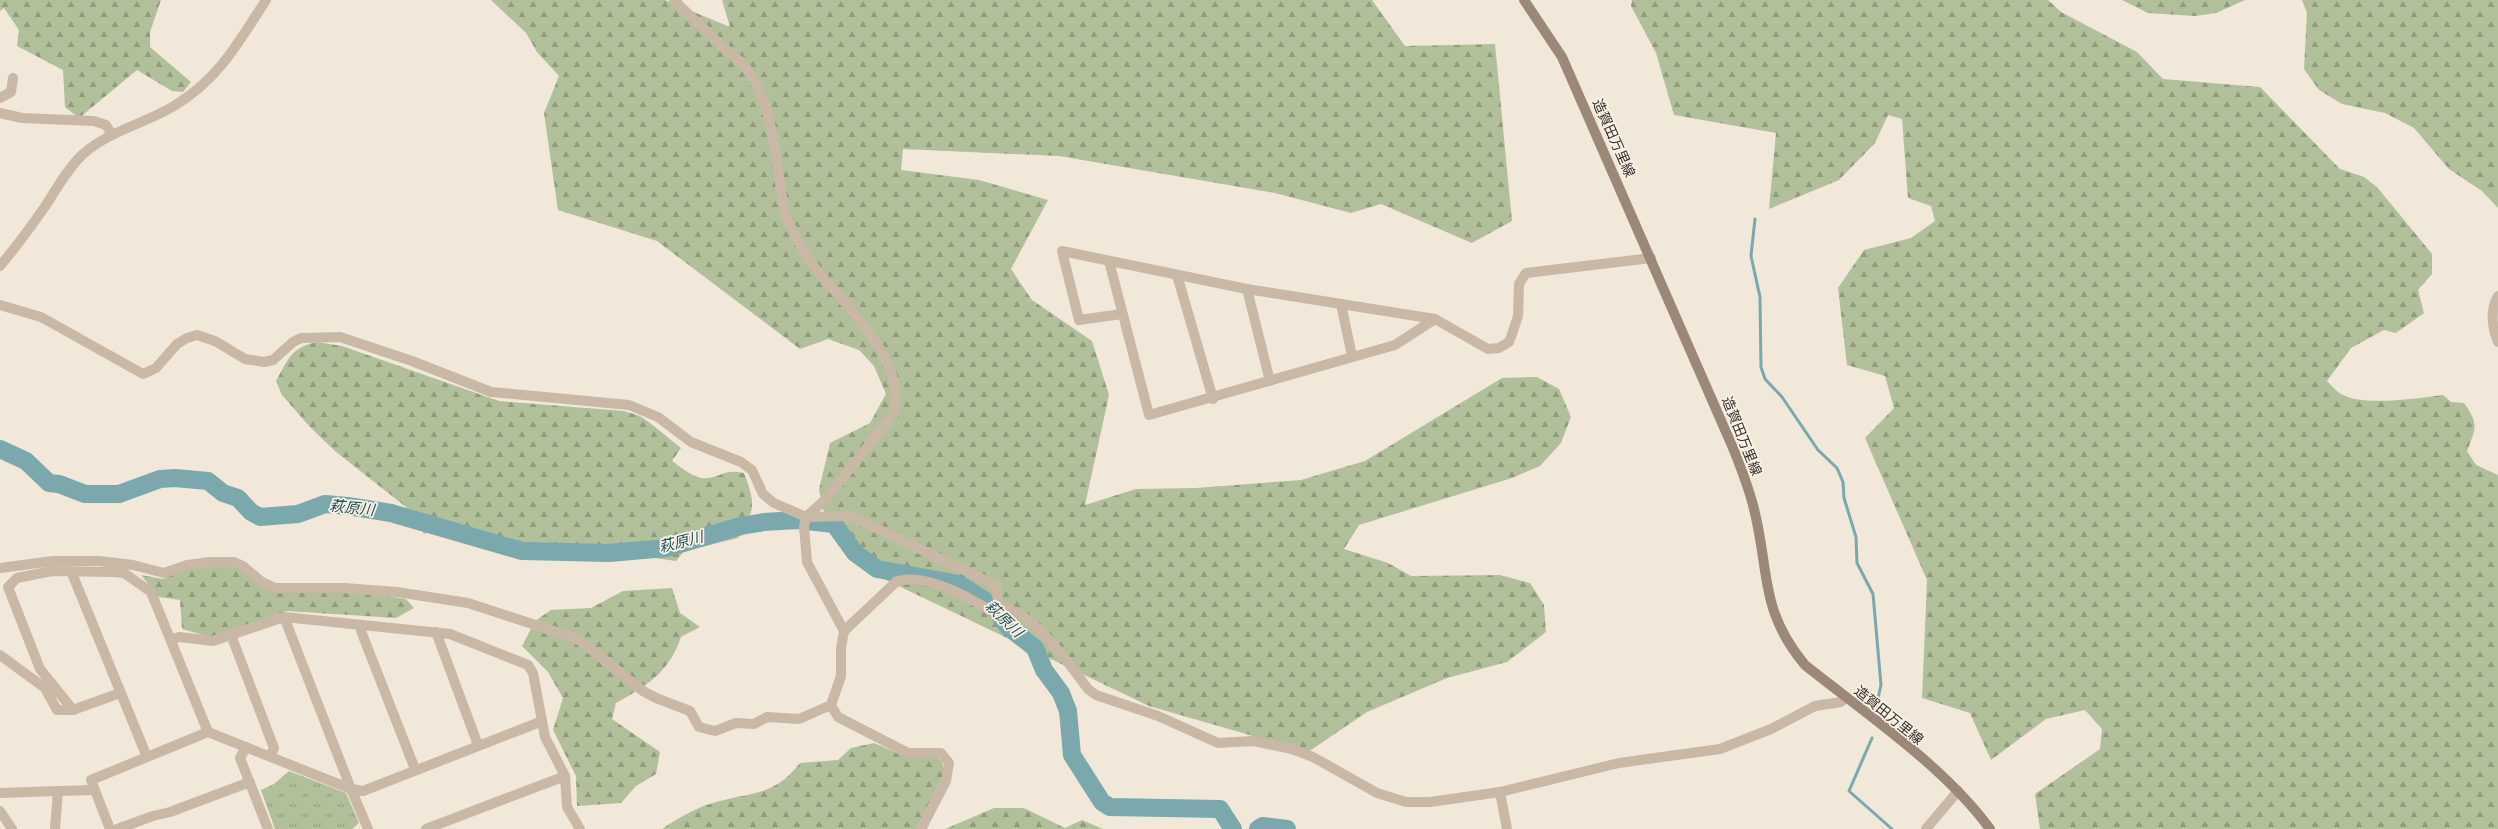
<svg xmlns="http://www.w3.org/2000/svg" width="2498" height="829" font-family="Commissioner,'Noto Sans JP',sans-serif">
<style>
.forest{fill:url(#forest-firs)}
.park{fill:url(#park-tufts)}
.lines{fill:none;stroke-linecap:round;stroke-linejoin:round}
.stream{stroke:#7aa8ad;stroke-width:3}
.river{stroke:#7aa8ad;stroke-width:18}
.minor{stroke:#c9b8a6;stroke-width:10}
.tertiary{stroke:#c9b8a6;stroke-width:10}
.secondary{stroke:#9c8878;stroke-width:10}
.labels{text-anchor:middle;stroke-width:3.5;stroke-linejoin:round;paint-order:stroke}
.street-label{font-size:14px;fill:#352c27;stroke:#f9f2e6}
.water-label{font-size:15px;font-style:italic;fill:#1d4e56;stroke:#f9f2e6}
</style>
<defs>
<pattern id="forest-firs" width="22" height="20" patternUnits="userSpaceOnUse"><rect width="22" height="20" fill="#b1c09a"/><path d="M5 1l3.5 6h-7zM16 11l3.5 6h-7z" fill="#919c7e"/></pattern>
<pattern id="park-tufts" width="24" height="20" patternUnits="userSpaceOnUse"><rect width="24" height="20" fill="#b1c09a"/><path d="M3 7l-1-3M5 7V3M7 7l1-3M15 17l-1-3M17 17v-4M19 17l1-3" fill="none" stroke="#919c7e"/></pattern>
</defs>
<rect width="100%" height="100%" fill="#f1e8da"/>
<g class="forest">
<path d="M0,0H161L150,32V47L191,82L183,92L172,91L137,70L79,118L65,107L63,70L17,46L19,30L4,8L0,11Z"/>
<path d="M491,0H665L730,27L722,0H1372L1405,46L1495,44L1512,221L1472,243L1381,204L1351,213L1275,193L1059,156L903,149L901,170L979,180L1048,200L1011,269L1032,300L1092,341L1109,395L1085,505L1136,489L1196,488L1301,480L1365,461L1502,378L1537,377L1559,389L1571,417L1561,443L1540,466L1512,478L1359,525L1344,549L1388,563L1411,576L1500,575L1530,583L1544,605L1546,632L1507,662L1447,678L1367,712L1308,752L1149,706L882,578L845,550L825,517L819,490L830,443L870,423L886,394L874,366L859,350L828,339L800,349L657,241L558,210L544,113L559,76L537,52L526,33Z"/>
<path d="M1632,0H2048L2061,12L2137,52L2163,79L2260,87L2340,169L2364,177L2377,187L2432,254V274L2418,290L2424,313L2396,333L2384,330L2351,348L2327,381C2331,385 2336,391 2341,394C2362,407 2419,398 2443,395L2451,402L2464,403C2479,424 2476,428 2467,451L2476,465L2498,475V829H2040L2035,794L2100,749L2102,729L2085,710L2046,719L1991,760L1970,713L1922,698L1927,580L1865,438L1894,408L1885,376L1847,365L1838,288L1864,250L1911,238L1935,221L1931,206L1908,198L1902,119L1888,115L1875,143L1839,180L1769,209L1776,133L1674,115L1656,53L1631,6Z"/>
<path d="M2122,0H2245L2216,13L2195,16L2148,13Z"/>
<path d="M2302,0H2498V208L2482,191L2449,169L2414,128L2385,113L2342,104L2319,90L2304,69L2307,13Z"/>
<path d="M317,342L342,346L499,401L624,411L640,416L654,426L681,448L672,461C682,468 695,480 708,478C725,476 722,469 744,473C756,503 755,512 738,538L684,551L676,561L611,552L500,553L447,524L424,534L411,511L335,451L310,427L282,395L276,381C288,360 291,347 317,342Z"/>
<path d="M231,564L243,569L270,589L361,592L406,599L414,608L396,618L287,611L210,637L182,629L180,600L159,597L141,575L163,579L185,568Z"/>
<path d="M672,588L680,613L700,627L681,637C669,672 647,686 616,703L612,719L660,752L656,774L636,786L621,803L577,806L576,776L553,730L563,698L548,672L522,646L535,621L551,610L591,608L623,591Z"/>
<path d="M874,743L909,758L936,756L942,762L945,772L916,829H662C680,817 698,806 720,801C755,792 775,795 800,763L838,760L851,748Z"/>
<path d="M994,808H1024L1065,828L1082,820L1103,829H945Z"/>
</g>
<path class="park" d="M289,771L346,793L359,823L352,829H275L261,790L274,784Z"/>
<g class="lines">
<g class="stream">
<path d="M1755,219L1751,256L1760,297L1761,367L1765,379L1782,397L1818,450L1837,468L1843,482L1844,498L1856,537L1857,563L1873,594L1881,685L1876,707"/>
<path d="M1872,738L1849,791L1892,829"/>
</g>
<g class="river">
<path d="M0,449L26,461L49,483L59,484L85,494H119L160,479L175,478L208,481L223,493L238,498L251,512L260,517L298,514L325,504L348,506L391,513L522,551L609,553L666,548L741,526L764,522L797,520L834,524L855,553L877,569L959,584L994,606L1008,627L1035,648L1044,670L1061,693L1068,711L1072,755L1102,802L1110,807L1220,809L1233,829"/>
<path d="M1258,829L1263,826L1287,829"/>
</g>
<g class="minor">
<path d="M674,0C690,16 706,31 722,46C730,53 740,60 746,68C771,102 774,144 780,183C782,198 784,214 791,227C797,239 804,253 812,264C843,304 905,357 895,412L826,499L806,517L804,527L807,562L844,631L841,648V676L831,705L838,717L908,753H941L949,763L946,781L921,829"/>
<path d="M0,98L11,92L13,78"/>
<path d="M0,113L22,118L94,121L106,125L112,135"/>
<path d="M1109,261L1149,415L1395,345L1435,319"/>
<path d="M1177,275L1213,399"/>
<path d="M1247,289L1270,381"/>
<path d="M2498,296C2490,310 2492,327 2498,342"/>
<path d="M1341,304L1352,356"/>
<path d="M0,305L41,317L143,374L156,368L177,344L187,338L197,335L215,341L245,359L264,362L273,360L293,342L301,338L340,337L412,361L491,392L629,405L658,417L691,442L741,462L752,470L763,494L774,503L806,517L851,516L997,586L996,592L1001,609"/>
<path d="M1122,314L1079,320L1062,251L1247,289L1435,319L1488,349L1499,348L1509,342L1512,334L1518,316L1519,284L1526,273L1651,258"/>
<path d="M0,568L53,561H99L133,565L164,573L187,565L210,562H234L243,566L262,582L275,588H344L397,592L468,603L578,639L643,691L656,698L690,711L699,727L715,731L736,723L754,724L767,717L799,719L831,705"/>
<path d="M71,571L147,757"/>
<path d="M284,617L351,789L363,791L540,722"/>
<path d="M361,625V631L415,769"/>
<path d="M844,631L897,581C927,573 968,597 993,612C995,611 999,609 1002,609C1030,607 1072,668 1088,689L1096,695L1158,716L1218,743L1253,741L1292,749L1313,757L1377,793L1406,802H1430L1500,792L1619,763L1720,749L1771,729L1815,706L1841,702L1845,698"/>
<path d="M436,632L478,745"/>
<path d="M231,635L274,748L270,756"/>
<path d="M171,640L179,637L213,641L284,617L450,634L528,665L533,673L545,737L565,776L567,807L580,829"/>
<path d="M0,655L45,688L57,710H73"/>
<path d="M120,693L73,710L40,669L8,587L17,578L52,571L113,572L124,573L151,592L208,732"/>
<path d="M246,747L240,758L268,829"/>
<path d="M1500,792L1507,829"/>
<path d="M0,793L58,791"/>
<path d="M55,829L58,791L94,790"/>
<path d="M110,829L91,780L208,732L351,789L368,829"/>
<path d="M117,829L153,816L170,812L250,782"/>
<path d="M426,829L565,776"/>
</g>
<g class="tertiary">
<path d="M0,266C16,247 30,228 44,208C56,190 67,169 83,154C109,131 144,124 174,106C219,79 238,43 266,0"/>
<path d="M0,811L12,829"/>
<path d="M1926,829L1958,791"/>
</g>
<path class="secondary" d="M1524,0L1562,57L1733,448C1741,468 1749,488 1754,509C1770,572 1759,610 1805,665C1865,713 1945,767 1990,829"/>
</g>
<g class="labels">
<g class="street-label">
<text transform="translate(1614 138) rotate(66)" y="5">造賀田万里線</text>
<text transform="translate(1742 436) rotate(68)" y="5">造賀田万里線</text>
<text transform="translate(1889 715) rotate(39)" y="5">造賀田万里線</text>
</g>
<g class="water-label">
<text transform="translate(352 508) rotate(6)" y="5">萩原川</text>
<text transform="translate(681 542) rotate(-14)" y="5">萩原川</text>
<text transform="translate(1004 619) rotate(44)" y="5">萩原川</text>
</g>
</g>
</svg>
